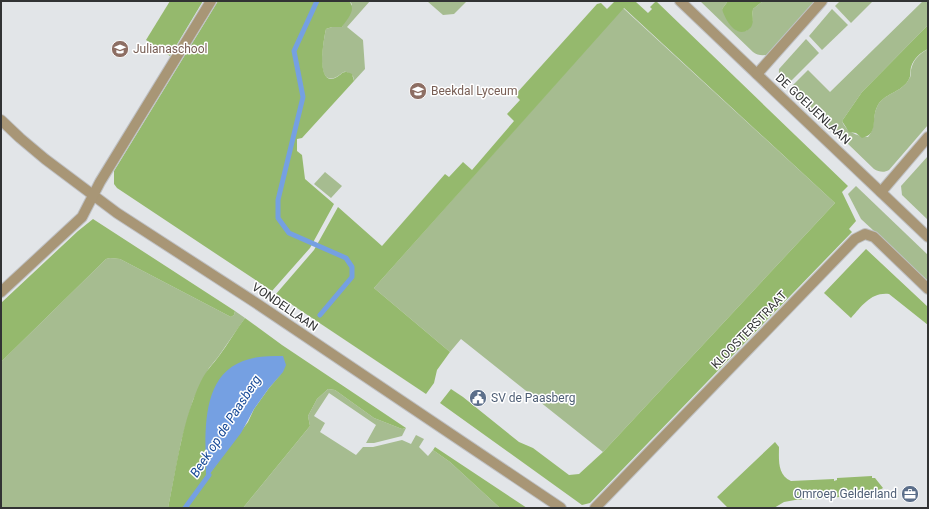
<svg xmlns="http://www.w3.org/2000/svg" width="929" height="509" font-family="Roboto,sans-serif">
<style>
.green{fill:#a6bc90}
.forest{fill:#95b96d;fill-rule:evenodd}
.water{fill:#75a0e2}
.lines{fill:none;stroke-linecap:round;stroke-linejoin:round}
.stream{stroke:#75a0e2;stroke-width:5}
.minor-casing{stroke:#bfc1c4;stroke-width:12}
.minor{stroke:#a89676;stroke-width:10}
.labels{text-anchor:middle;stroke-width:3;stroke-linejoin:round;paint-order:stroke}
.education-label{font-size:12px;fill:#785e54;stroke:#fff;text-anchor:start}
.street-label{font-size:12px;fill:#323334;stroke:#fff}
.service-label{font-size:12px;fill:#4e5e75;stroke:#fff;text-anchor:start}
.water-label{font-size:13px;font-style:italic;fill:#164997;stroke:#fff}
</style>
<rect width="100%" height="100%" fill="#e2e5e8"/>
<g class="green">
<path d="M349,1H370L347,27L363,40L365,69L354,81L353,76C341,67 344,75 334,78C315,84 324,38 326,29L332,27H342L352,4Z"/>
<path d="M427,1H467L454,14L443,15Z"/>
<path d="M700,1H728L722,9L736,30L740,31H746L753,20V9L763,1H816L770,54C764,56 758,56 753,52Z"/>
<path d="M840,1H873L851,23L835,6Z"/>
<path d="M923,1H928V25L862,92L842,121C846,132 857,136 868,137C876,128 872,117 877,107C883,93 902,93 909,79C911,77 911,73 911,70C913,60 919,54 928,49V125L889,170C884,173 879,172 874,169L790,88L808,70L830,92Z"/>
<path d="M623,8L835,203L603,452L461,339L450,352L374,288Z"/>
<path d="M832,9L848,25L822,50L809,36Z"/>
<path d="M806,39L819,53L787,85C782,80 778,76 779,69Z"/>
<path d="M928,156V220L902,195L901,186Z"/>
<path d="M325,172L342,186L331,198L314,184Z"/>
<path d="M856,186L928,255V281L861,219L848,194Z"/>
<path d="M110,258L120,259L231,317L234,315L235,311L245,318L218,357L209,368L193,400L181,442L168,508H1V362L106,259Z"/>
<path d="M328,389L335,390L374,418L402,429L406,428L402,436L374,443H366L376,425L329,393L314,416L325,423L320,432L356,455L363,447H373L402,440L411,444L416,435L424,439L419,447L428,456L433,450L450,462L500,508H243L310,426L308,416L317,399Z"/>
</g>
<g class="forest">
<path d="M170,1H203L170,56L146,40Z"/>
<path d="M218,1H349C357,10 347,19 342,27H332L326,29C324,37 315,86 335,78C343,75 341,69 352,74L354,81L302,138L297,139V151L302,155L305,179L334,204L310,248L272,291L117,188L114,184V171Z"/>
<path d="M615,1H637L636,2L648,13L652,9L650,7L656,1L848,186L842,192L856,221L849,229L852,232L590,503L582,505L440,403L451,389L463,397L519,442L533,448L569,475L579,474L603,452L835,203L624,8L374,288L450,352L437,370L434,383L426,394L276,294L314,250L338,207L382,246L445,174L449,177L463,162L472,170L514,121L507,114L520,100L515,95L597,4L601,3L607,9Z"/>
<path d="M728,1H763L753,9C752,15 754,20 752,25C751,28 750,28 748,30C735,38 725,19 722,9Z"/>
<path d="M928,25V49C920,53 914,58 911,67C910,71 911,76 909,79C902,93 883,93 877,107C871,119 879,134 862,138L856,133L849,132L842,121L862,92Z"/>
<path d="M93,219L235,311L234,315L231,317L120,259L110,258L106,259L1,362V303L78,231Z"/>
<path d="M866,249L928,307V325L889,294C871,292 862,306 851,318L824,293Z"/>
<path d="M245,318L282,345L406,428L402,429L374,418L335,390L328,389L317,399L308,416L310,426L243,508H168C177,465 182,421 201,381C206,371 213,364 219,356C228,344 236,330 245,318ZM283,372L269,388L254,409L248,422L206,478V457Z"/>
<path d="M775,442L779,447C779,459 777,475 791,481L834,479V481L837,480V478L872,476V478H875L883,488L875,493L847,494L840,497L795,500L784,502L774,508H728L717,497Z"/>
<path d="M435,447L527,508H500L450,462L433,450Z"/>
</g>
<path class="water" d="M283,356L286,365L283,372L269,388L254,409L241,433L206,479C206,440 198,378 243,361C256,356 269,356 283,356Z"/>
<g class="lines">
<g class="stream">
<path d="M317,1L294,51L303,97L278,200V218L289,233L346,258L352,267V277L320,315"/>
<path d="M185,508L209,475"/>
</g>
<defs>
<g id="minor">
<path d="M680,1L928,237"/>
<path d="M757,74L822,1"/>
<path d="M1,120L20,138L45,159L117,213L256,303L561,508"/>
<path d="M881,192L928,137"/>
<path d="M1,292L82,217L100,182L211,1"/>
<path d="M595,508L855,239L865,234L874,237L928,289"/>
</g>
</defs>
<use href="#minor" class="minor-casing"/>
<use href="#minor" class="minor"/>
</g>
<defs>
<symbol id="school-disc" viewBox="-11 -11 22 22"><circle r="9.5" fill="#8d6e63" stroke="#fff"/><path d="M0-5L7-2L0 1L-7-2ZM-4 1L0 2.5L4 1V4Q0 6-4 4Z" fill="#fff"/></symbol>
<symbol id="civic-disc" viewBox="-11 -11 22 22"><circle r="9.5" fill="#5c6f8a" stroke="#fff"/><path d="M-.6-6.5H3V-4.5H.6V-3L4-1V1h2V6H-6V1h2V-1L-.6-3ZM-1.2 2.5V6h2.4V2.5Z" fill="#fff"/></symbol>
<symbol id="office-disc" viewBox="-11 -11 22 22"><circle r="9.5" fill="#5c6f8a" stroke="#fff"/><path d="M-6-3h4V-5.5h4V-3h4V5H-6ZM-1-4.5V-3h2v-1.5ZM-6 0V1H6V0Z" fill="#fff"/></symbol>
</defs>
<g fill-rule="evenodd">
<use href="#school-disc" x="110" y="39" width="20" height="20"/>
<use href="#school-disc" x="408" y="81" width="20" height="20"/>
<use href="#civic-disc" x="468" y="388" width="20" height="20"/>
<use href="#office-disc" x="900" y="484" width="20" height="20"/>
</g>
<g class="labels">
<g class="education-label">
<text x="133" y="53">Julianaschool</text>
<text x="431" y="95">Beekdal Lyceum</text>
</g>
<g class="street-label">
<text transform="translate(813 109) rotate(43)" y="4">DE GOEIJENLAAN</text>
<text transform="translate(285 307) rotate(34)" y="4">VONDELLAAN</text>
<text transform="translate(749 330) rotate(-46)" y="4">KLOOSTERSTRAAT</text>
</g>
<g class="service-label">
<text x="491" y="402">SV de Paasberg</text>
<text x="897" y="498" text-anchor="end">Omroep Gelderland</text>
</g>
<g class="water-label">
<text transform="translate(225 426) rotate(-57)" y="5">Beek op de Paasberg</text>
</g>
</g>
<rect width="929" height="509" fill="none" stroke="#323334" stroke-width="4"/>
</svg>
